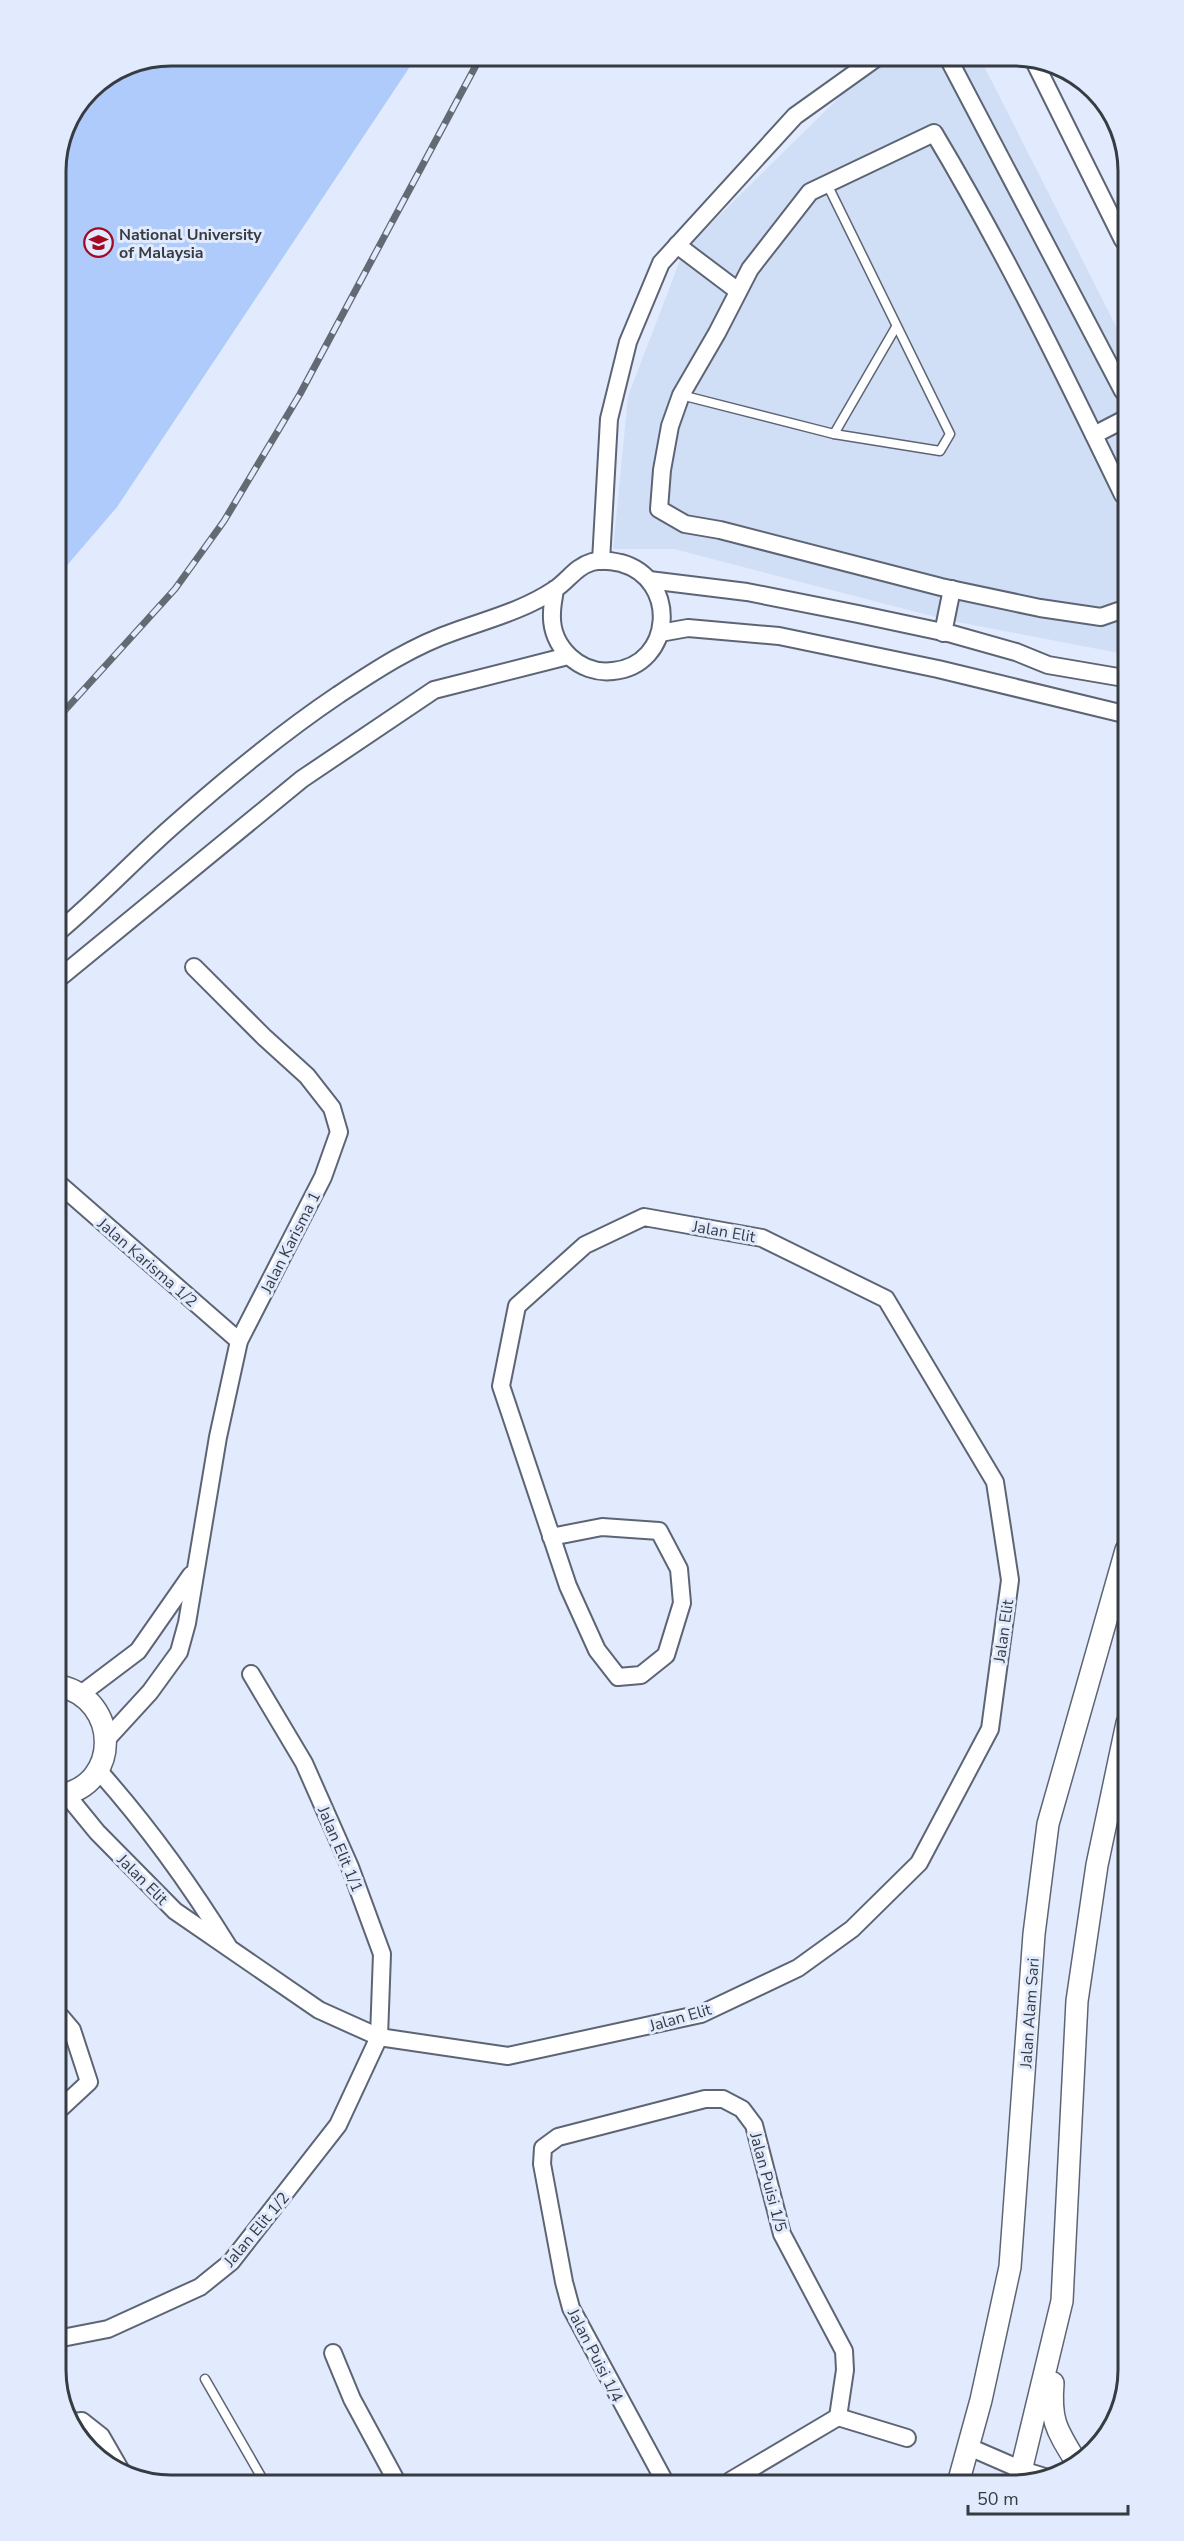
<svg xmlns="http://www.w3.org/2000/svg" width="1184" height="2541" font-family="'Nunito Sans',sans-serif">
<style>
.built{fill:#d1dff6}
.green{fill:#aecbfc}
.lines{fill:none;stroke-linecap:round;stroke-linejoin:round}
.service-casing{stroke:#5d6575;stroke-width:11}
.minor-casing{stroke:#5d6575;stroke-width:20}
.tertiary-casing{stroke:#5d6575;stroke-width:24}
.service{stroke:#fff;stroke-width:8}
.minor{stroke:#fff;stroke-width:16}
.tertiary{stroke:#fff;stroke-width:21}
.rail-casing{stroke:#646a74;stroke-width:7}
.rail{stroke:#e1ebfd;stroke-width:4.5;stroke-dasharray:14;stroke-linecap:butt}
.labels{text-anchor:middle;stroke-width:6;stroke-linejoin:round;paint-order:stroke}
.poi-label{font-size:16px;font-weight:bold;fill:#373b42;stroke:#e1ebfd;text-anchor:start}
.street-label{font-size:16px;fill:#373b42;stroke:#e1ebfd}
.rim{fill:none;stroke:#373b42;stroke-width:3}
</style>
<rect width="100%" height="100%" fill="#e1ebfd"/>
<path class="built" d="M881,56H979L1123,340L1124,654L947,620L674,549H613L628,396L684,250Z"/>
<path class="green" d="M171,56H417L117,507L57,577L56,164L90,89L127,64Z"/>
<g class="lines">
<defs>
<g id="service">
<path d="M681,395L834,434L940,451L950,434L827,184"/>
<path d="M834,434L896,327"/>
<path d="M205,2379L266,2485"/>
</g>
<g id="minor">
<path d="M947,56L1123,391"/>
<path d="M1034,61L1123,240"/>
<path d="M677,245L738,291"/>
<path d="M1094,435L1123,420"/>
<path d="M1123,495C1064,373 1004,250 934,133L810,192L750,269L717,333L681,395L670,426L662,470L659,509L685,524L720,530L941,587L1040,608L1101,617L1124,609"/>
<path d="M601,561L609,419L628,342L661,263L795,116L879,56"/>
<path d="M649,580L747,592L858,614L952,634L1016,652L1048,665L1124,678"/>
<path d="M660,633L688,628L779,636L938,669L1124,714"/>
<path d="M943,633L952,589"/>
<path d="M58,932C99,898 135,859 175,824C227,778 280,734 338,695C376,670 412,646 456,631C489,619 524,610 554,590C568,581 575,567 592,562C602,559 612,561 621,563C679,579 674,665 613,671C580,675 550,647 552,613C552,605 554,597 555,589"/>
<path d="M58,979L302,779L434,690L568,656"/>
<path d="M58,1183L239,1341"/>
<path d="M81,1694L138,1651L191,1575"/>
<path d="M106,1740L150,1692L179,1652L187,1623L218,1437L239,1341L323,1177L339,1132L332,1108L307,1076L264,1037L194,967"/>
<path d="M98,1770C147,1825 189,1883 228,1946"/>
<path d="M66,1794L97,1832L175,1911L319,2010L379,2037L508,2056L701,2014L798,1968L852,1929L919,1863L990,1729L1010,1580L995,1482L886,1299L762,1238L644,1217L585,1245L517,1306L501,1386L568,1586L597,1650L618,1677L641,1675L666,1655L682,1603L679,1569L659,1531L602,1527L551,1537"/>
<path d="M61,2017L72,2030L89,2082L61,2108"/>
<path d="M62,2338L108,2329L200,2287L231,2262L338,2125L379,2037L382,1954L350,1867L304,1763L251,1674"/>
<path d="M333,2353L352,2399L398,2484"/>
<path d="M838,2417L907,2438"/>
<path d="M72,2422L82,2421L101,2436L120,2469"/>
<path d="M969,2447L1022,2470L1051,2479"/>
<path d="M730,2481L838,2417"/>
<path d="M665,2482L571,2308L564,2282L542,2164L543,2148L558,2137L705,2099H723L742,2109L754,2125L782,2234L844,2351L845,2370L838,2417"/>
</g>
<g id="tertiary">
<path d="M60,1686C120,1700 121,1785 60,1795"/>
<path d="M1053,2383C1050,2420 1056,2429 1075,2460"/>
<path d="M1019,2479L1062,2301L1077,2001L1097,1865L1127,1723"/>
<path d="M959,2480L981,2400L1010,2267L1034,1934L1048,1824L1126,1550"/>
</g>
</defs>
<use href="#service" class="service-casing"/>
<use href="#minor" class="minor-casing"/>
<use href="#tertiary" class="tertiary-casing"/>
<use href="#service" class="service"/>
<use href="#minor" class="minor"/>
<use href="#tertiary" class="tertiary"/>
<defs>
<path id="rail" d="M57,719L175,589L224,521L300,394L481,56"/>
</defs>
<use href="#rail" class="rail-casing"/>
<use href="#rail" class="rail"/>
</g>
<defs>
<symbol id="university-ring" viewBox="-11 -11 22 22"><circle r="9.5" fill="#e1ebfd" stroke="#a40822" stroke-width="1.5"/><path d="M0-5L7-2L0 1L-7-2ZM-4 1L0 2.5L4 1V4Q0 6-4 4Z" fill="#a40822"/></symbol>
</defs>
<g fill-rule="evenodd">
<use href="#university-ring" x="82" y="226" width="33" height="33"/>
</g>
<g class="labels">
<g class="poi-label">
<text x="119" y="240">National University<tspan x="119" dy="18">of Malaysia</tspan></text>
</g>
<g class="street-label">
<text transform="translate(724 1231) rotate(10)" y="6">Jalan Elit</text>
<text transform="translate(290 1242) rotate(-63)" y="6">Jalan Karisma 1</text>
<text transform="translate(148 1262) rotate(41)" y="6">Jalan Karisma 1/2</text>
<text transform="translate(1003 1631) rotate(-82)" y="6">Jalan Elit</text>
<text transform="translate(341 1849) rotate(67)" y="6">Jalan Elit 1/1</text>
<text transform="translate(143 1879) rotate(45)" y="6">Jalan Elit</text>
<text transform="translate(1029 2013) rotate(-86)" y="6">Jalan Alam Sari</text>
<text transform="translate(680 2017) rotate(-16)" y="6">Jalan Elit</text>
<text transform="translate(769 2182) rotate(75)" y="6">Jalan Puisi 1/5</text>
<text transform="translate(256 2229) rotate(-50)" y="6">Jalan Elit 1/2</text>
<text transform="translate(596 2355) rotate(63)" y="6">Jalan Puisi 1/4</text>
</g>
</g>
<path d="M0 0H1184V2541H0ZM171 66H1013A105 105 0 0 1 1118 171V2370A105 105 0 0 1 1013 2475H171A105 105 0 0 1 66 2370V171A105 105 0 0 1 171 66Z" fill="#e1ebfd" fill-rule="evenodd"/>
<path class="rim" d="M171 66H1013A105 105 0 0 1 1118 171V2370A105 105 0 0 1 1013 2475H171A105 105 0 0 1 66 2370V171A105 105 0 0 1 171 66Z"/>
<path d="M968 2505v9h160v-9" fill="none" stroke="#373b42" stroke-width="3"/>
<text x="977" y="2505" font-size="18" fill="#373b42" stroke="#e1ebfd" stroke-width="4.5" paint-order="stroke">50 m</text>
</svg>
